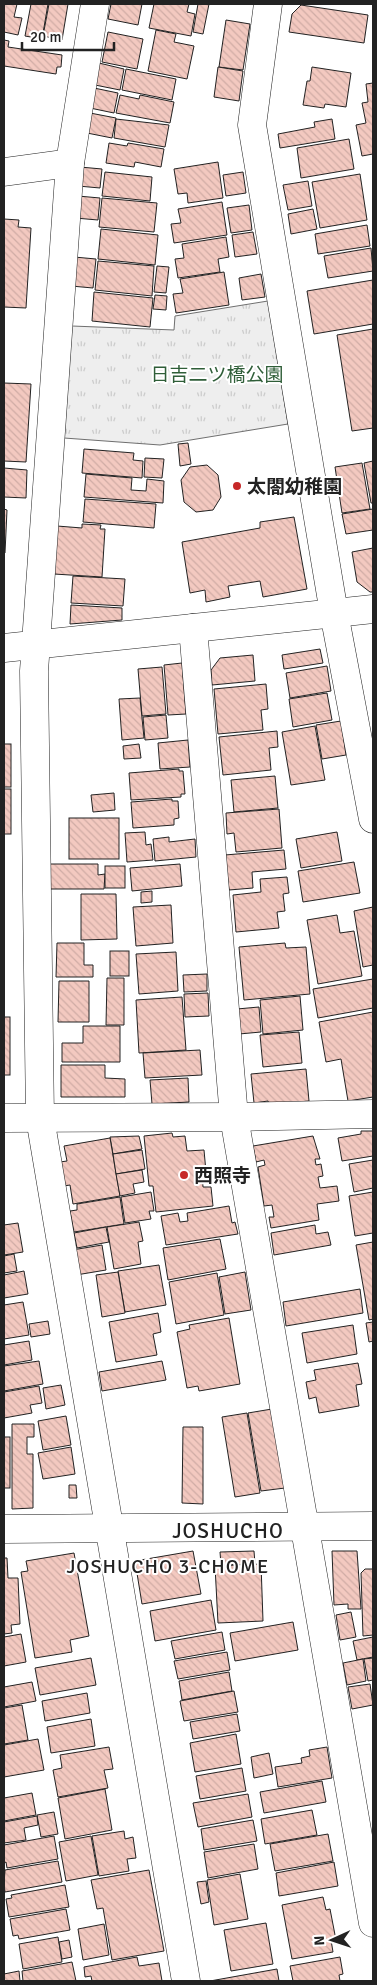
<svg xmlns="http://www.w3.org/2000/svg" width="377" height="1985" font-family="Signika,'Noto Sans JP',sans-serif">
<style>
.park{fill:url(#park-tufts);stroke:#6f6f6f}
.building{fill:url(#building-back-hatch);stroke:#222}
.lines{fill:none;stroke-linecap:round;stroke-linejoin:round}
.street-casing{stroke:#222;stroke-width:29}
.secondary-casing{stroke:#222;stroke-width:29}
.street{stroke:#fff;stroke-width:28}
.secondary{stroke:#fff;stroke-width:28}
.poi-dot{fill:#c62828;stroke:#fff;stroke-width:2}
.labels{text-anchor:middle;stroke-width:4;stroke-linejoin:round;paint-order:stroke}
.park-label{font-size:19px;fill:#2f5e38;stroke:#fff}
.poi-label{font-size:19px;font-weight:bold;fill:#222;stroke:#fff;text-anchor:start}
.neighbourhood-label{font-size:20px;letter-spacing:1px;fill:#222;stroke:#fff}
.quarter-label{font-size:21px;letter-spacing:1px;fill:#222;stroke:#fff}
</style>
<defs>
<pattern id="park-tufts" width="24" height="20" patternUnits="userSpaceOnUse" patternTransform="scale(1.25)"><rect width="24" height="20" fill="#eee"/><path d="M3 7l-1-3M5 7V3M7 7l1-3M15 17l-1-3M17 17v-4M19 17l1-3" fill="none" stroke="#ccc"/></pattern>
<pattern id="building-back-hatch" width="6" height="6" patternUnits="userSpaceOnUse" patternTransform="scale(1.25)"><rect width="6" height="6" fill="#f3c9c0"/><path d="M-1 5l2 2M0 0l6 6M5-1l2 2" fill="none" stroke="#d0aca5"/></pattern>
</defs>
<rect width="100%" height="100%" fill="#fff"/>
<path class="park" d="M268,301L288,424L160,445L64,438L72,326L174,330L175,316Z"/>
<g class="building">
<path d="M4,4H17L14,17L22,18L18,35L4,32Z"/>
<path d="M31,4H48L42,39L25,36Z"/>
<path d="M49,4H68L62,40L43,36Z"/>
<path d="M111,4H142L138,25L108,19Z"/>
<path d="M154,4H189L187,12L195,14L191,36L149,28Z"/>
<path d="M198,4H209L203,34L193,32Z"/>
<path d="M301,5L368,15L364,43L289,32L292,14Z"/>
<path d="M226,20L250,24L243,70L219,67Z"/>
<path d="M156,30L176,34L174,42L194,46L187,79L148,71Z"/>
<path d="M108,32L143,39L137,69L102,62Z"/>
<path d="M4,40L9,41L8,47L62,55L61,67H57L56,74L4,66Z"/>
<path d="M99,63L124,69L120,90L95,85Z"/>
<path d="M218,67L243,71L239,101L214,97Z"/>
<path d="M312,67L351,73L346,107L325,104L324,108L303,105L307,81H310Z"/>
<path d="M126,69L176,79L172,100L122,90Z"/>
<path d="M373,83V154L362,156L356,125L366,123L362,103L368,102L366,84Z"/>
<path d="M94,88L118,93L114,113L90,108Z"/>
<path d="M120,95L139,99L140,95L174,102L170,123L116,113Z"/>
<path d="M90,113L116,118L112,138L87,133Z"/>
<path d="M116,119L169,125L165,147L114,138Z"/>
<path d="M332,119L335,139L280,148L278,134L315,127L314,122Z"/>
<path d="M349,139L354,169L301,178L297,148Z"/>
<path d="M109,143L127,146L128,143L164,149L161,167L135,162L134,167L106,163Z"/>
<path d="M218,162L223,198L188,203L187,193L178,194L174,169Z"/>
<path d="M80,167L102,169L100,188L78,186Z"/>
<path d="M105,172L152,177L150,201L102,196Z"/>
<path d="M243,172L246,193L226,196L223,175Z"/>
<path d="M360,174L367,220L320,228L312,182Z"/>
<path d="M308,181L312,206L288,210L283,185Z"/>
<path d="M78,196L100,198L98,220L75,218Z"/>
<path d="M102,198L157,203L154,232L99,227Z"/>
<path d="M222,202L227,235L174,243L171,224L181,223L178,209Z"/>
<path d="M249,205L252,230L231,233L227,208Z"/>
<path d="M313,209L317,229L291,234L288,214Z"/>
<path d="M4,219L19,220L18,227L31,228L26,308L4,307Z"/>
<path d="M367,225L370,246L318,254L315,234Z"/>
<path d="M101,229L158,235L155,265L98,259Z"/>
<path d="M253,232L257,254L235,257L232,235Z"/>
<path d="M226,237L229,257L218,259L220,272L178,278L175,259L184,258L182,244Z"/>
<path d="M371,248L373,271L328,278L324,256Z"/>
<path d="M74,257L96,259L93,288L71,286Z"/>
<path d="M98,261L154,266L152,296L95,290Z"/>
<path d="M157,266L169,267L166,293L154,292Z"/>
<path d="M224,272L229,305L176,313L173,294L183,293L180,279Z"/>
<path d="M261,274L265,297L242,300L239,278Z"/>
<path d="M373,280V324L314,334L307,291Z"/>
<path d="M94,292L153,298L150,327L92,321Z"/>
<path d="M155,295L167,296L166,310L153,309Z"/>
<path d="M373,329V428L352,431L337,335Z"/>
<path d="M4,383L31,384L26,462L4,461Z"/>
<path d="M188,443L191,464L180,466L178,444Z"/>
<path d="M84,449L134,453L133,460L143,461L142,478L82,473Z"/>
<path d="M145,458L164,459L162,478L144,477Z"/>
<path d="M373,461V503H371L364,463Z"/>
<path d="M362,463L370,509L342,513L335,467Z"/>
<path d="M207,465L218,475L221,497L213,510L196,512L184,502L181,480L190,467Z"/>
<path d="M4,468L27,470L26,498L4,497Z"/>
<path d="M86,474L132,478L131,490L146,491L147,479L164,481L163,503L84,497Z"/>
<path d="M85,499L156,504L154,528L83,522Z"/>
<path d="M4,509L7,510L5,553H4Z"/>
<path d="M373,509V530L346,534L342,514Z"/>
<path d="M294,517L307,589L263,597L260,581L228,586L230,597L206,602L205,590L190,593L182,542L260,528V522Z"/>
<path d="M82,524L101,525L100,529H105L102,577L54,574L57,526L82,528Z"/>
<path d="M373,548V592H370L357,582L352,552Z"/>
<path d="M73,576L125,579L123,606L71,603Z"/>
<path d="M71,605L122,608V620L70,624Z"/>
<path d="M320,649L323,663L284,669L282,655Z"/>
<path d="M253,655L255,681L212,685L211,670L220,658Z"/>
<path d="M182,663L186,714L168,715L164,665Z"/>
<path d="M327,666L331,691L290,698L286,673Z"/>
<path d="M162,667L166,714L142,716L138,669Z"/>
<path d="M266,684L268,709L261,710L263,730L218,734L214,689Z"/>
<path d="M327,693L332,720L293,727L289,699Z"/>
<path d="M140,698L144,738L122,740L119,699Z"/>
<path d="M166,715L168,738L145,740L143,717Z"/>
<path d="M341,721L346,755L322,759L316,725Z"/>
<path d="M315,726L325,780L291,785L282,732Z"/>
<path d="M277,731L278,747L269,748L271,770L223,775L219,737Z"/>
<path d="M188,740L190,767L160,769L158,743Z"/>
<rect x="4" y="744" width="7" height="43"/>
<path d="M139,744L141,758L124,759L123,746Z"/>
<path d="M179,769V771H183L185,794H181V797L131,800L129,773Z"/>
<path d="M275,776L278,808L234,812L231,780Z"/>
<rect x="4" y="789" width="7" height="45"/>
<path d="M114,793L115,810L93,812L91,795Z"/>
<path d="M172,799V801H178L179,818L174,819V825L133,828L131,802Z"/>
<path d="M279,809L282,848L236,852L234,833L227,834L226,813Z"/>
<rect x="69" y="818" width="50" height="41"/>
<path d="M145,832L146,845L151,844L153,860L127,862L125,833Z"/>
<path d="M337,832L342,861L301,868L296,839Z"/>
<path d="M169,837V842L195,839L196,857L155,861L153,839Z"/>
<path d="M284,850L286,869L252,872L253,888L229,890L225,855Z"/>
<path d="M354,862L360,893L303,902L298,871Z"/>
<path d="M49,864H98V875L105,874L104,889H49Z"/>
<path d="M180,864L182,886L132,891L130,868Z"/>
<rect x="105" y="866" width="20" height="22"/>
<path d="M287,877L289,893L283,894L285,911L277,912L279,928L236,932L233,895L261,892L260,879Z"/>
<path d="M152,891V902L141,903V892Z"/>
<path d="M81,894H116L117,939L81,940Z"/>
<path d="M171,905L173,943L136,946L133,907Z"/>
<path d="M373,907V965L363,967L354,911Z"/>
<path d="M337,915L340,933L354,931L362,976L318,984L307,920Z"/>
<path d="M57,943H84V965H93V977H56Z"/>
<path d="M285,943L286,948L306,947L310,994L244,1000L239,947Z"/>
<rect x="110" y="951" width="19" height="25"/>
<path d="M176,952L178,991L139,994L136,954Z"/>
<path d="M207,974V991L184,992L183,975Z"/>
<path d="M107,978H124V1025H106Z"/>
<path d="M373,979V1008L318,1018L313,989Z"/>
<path d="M59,981H89V1022H58Z"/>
<path d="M208,993L209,1016L185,1017L184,994Z"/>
<path d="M300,996L303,1030L263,1034L260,1000Z"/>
<path d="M182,997L186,1050L139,1053L136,1000Z"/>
<path d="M259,1007L261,1032L239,1034L237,1009Z"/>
<path d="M373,1012V1097L348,1101L341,1059L326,1062L319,1022Z"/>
<rect x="4" y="1017" width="6" height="58"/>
<path d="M83,1026H120V1062H62V1043H83Z"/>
<path d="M299,1032L302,1063L263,1067L260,1035Z"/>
<path d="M200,1050L202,1075L145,1078L143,1053Z"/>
<path d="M61,1065H105V1078L125,1079V1097H61Z"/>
<path d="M306,1069L309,1101L269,1105L268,1101L254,1103L251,1074Z"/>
<path d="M188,1078L189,1102L152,1104L150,1080Z"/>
<path d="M361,1131H373V1156L342,1161L338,1138L361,1134Z"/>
<path d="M172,1133L173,1137L185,1136L187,1151L204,1150L206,1172H202L203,1187H211L213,1206L156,1212L153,1186H149L144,1136Z"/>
<path d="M139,1136L142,1149L113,1154L110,1137Z"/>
<path d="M313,1136L320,1159H315L316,1165L321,1164L323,1176L318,1177L320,1188L337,1186L339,1201L317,1204L319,1220L271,1228L269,1217H274L272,1205L264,1206L258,1167L265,1165L264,1160L256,1162L253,1146Z"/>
<path d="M110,1138L120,1196L73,1204L70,1185L64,1186L60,1162L67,1161L64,1146Z"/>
<path d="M142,1150L145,1169L116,1174L113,1154Z"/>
<path d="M373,1160V1188L354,1192L349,1164Z"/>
<path d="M142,1170L144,1182L133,1184L135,1193L120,1196L116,1174Z"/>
<path d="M151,1192L154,1211H149L151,1219L125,1223L121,1197Z"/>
<path d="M373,1192V1233L355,1236L349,1196Z"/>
<path d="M120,1197L124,1224L74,1232L70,1211L77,1210V1204Z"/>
<path d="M229,1206L232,1223L235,1222L238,1234L166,1245L161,1216L178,1213L180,1222L188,1221L187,1213Z"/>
<path d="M139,1222L143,1241L138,1242L141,1264L114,1269L107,1227Z"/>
<path d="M18,1223L23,1252L4,1255V1225Z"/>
<path d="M315,1225L316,1234L328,1232L331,1245L274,1255L271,1233Z"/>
<path d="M106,1227L109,1242L77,1248L74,1233Z"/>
<path d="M220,1239L226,1269L168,1280L163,1248Z"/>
<path d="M373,1242V1319L369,1320L356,1245Z"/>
<path d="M102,1245L106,1270L76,1275L72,1250Z"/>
<path d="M14,1254L17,1271L4,1273V1256Z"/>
<path d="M159,1265L166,1305L125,1312L118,1271Z"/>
<path d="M24,1271L28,1294L4,1298V1275Z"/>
<path d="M118,1272L125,1313L102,1317L96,1275Z"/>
<path d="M245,1272L251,1310L225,1314L219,1277Z"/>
<path d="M217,1273L224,1315L176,1324L169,1282Z"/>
<path d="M360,1289L363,1313L286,1326L283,1302Z"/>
<path d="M23,1302L29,1335L4,1339V1305Z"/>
<path d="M158,1313L161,1332L153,1334L157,1355L116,1362L109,1322Z"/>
<path d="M229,1318L240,1384L199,1391L198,1386L187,1388L177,1332L190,1329L189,1325Z"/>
<path d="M48,1321L50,1334L31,1337L29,1324Z"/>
<path d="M373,1322V1341L369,1342L366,1323Z"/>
<path d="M353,1325L357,1354L307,1363L302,1333Z"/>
<path d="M29,1341L32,1360L4,1365V1345Z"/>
<path d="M39,1361L43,1384L4,1391V1366Z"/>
<path d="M162,1361L166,1380L102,1391L99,1372Z"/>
<path d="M358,1363L362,1384L356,1385L359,1406L319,1413L316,1397L309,1399L306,1382L316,1380L314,1370Z"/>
<path d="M61,1385L65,1405L46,1409L43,1388Z"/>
<path d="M39,1386L42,1403L30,1405L32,1413L4,1418V1392Z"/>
<path d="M272,1409L285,1488L261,1491L248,1413Z"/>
<path d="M247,1413L260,1493L235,1497L222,1417Z"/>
<path d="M66,1416L71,1445L43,1450L38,1421Z"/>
<path d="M12,1424H34V1437H27V1454H33V1508L12,1509Z"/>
<path d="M183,1427H203V1504L182,1503Z"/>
<rect x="4" y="1437" width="6" height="51"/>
<path d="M71,1447L75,1474L43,1479L38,1453Z"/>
<path d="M69,1485H76L77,1498H69Z"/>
<path d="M193,1551L201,1594L142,1604L135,1561Z"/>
<path d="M254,1551L255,1564L221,1565L220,1552Z"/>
<path d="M332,1551H357L361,1609H348V1604L334,1605Z"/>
<path d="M74,1553L89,1636L70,1640L72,1652L35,1658L21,1572L28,1571L26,1561Z"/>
<path d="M4,1558H7L8,1578H18L20,1624L11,1625L12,1633L4,1634Z"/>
<path d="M261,1564L263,1621L218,1623L215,1566Z"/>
<path d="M365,1569H373V1635L363,1636L361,1573Z"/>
<path d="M211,1600L216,1630L155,1641L150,1611Z"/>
<path d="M351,1612L356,1637L340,1640L336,1615Z"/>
<path d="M293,1622L298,1650L235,1661L230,1633Z"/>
<path d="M222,1632L225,1650L175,1659L171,1641Z"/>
<path d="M21,1634L26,1662L4,1666V1637Z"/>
<path d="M373,1637V1657L357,1660L353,1641Z"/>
<path d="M227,1652L230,1670L178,1679L174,1661Z"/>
<path d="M91,1658L96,1685L40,1695L35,1668Z"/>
<path d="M373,1658V1680L368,1681L364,1659Z"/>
<path d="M363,1659L366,1681L347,1685L343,1663Z"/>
<path d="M229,1672L232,1691L182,1700L179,1681Z"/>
<path d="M32,1682L36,1701L4,1707V1687Z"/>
<path d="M370,1684L373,1705L352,1709L348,1687Z"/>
<path d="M234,1691L238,1712L184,1721L180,1701Z"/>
<path d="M87,1693L90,1713L45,1721L42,1701Z"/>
<path d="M22,1705L28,1740L4,1744V1708Z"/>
<path d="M237,1714L240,1731L193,1739L190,1722Z"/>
<path d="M91,1719L95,1746L51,1753L47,1727Z"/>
<path d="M236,1734L241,1764L195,1772L190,1743Z"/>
<path d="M38,1739L44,1770L4,1777V1745Z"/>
<path d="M109,1747L113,1769L104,1770L108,1788L58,1797L53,1770L62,1768L60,1755Z"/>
<path d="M327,1747L332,1778L278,1787L275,1767L302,1763L301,1758L310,1756L309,1750Z"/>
<path d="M269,1753L273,1774L254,1778L251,1757Z"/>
<path d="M242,1768L246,1791L200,1799L196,1776Z"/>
<path d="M322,1781L326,1802L264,1813L260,1792Z"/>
<path d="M105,1789L112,1830L65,1839L58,1798Z"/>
<path d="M32,1793L36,1815L4,1821V1798Z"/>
<path d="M248,1794L252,1817L198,1827L193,1803Z"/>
<path d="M312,1810L317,1835L265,1844L261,1819Z"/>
<path d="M54,1812L58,1834L41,1837L37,1815Z"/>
<path d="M37,1816L38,1825L24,1828L26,1840L4,1843V1822Z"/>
<path d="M253,1820L257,1841L204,1850L201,1829Z"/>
<path d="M124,1831L125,1839L133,1837L136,1858L127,1859L129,1871L99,1876L92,1836Z"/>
<path d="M328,1834L333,1861L275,1871L270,1844Z"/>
<path d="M54,1836L58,1859L7,1868L6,1862L4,1863V1845Z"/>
<path d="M91,1836L98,1875L66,1881L59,1842Z"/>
<path d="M254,1844L258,1869L208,1878L204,1852Z"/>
<path d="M58,1861L62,1882L5,1892L4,1884L5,1870Z"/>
<path d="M334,1862L338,1886L279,1896L276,1873Z"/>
<path d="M149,1870L164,1951L112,1960L103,1908L97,1909L91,1880Z"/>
<path d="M240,1874L248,1919L214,1925L207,1880Z"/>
<path d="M206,1881L209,1902L201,1904L197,1882Z"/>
<path d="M65,1885L69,1907L9,1917L6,1899L12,1898L11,1895Z"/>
<path d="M323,1897L326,1910L330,1909L336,1940H331L333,1952L292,1959L282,1905Z"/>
<path d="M66,1909L70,1930L19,1939L18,1935L13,1936L10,1919Z"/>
<path d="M266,1923L273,1964L231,1971L224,1930Z"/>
<path d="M104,1924L109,1955L83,1960L78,1929Z"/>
<path d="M58,1937L62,1962L23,1969L19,1944Z"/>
<path d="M69,1940L72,1957L62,1959L59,1942Z"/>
<path d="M137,1957L139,1966L159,1963L162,1981H92L91,1976L85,1977L84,1967Z"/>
<path d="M340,1957L343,1974L339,1975L340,1981H293L290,1966Z"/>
<path d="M72,1962L76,1981H23L22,1971Z"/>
<path d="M277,1969L279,1981H210Z"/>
<path d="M19,1971L20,1981H4V1974Z"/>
</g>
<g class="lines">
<defs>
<g id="street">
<path d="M95,4L70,163L34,671L40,1118L186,1981"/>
<path d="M268,4L252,125L334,613L373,819"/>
<path d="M4,172L70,163"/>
<path d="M193,628L234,1117L373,1923"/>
<path d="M4,648L373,609"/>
<path d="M4,1118L234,1117L373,1114"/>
</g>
<path id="secondary" d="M4,1529L373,1526"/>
</defs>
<use href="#street" class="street-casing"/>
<use href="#secondary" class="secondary-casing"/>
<use href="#street" class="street"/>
<use href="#secondary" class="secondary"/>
</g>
<g class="poi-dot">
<circle cx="237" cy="486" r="5"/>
<circle cx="184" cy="1175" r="5"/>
</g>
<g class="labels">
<g class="park-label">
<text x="217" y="381">日吉二ツ橋公園</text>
</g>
<g class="poi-label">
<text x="247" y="493">太閤幼稚園</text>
<text x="194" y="1182">西照寺</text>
</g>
<g class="neighbourhood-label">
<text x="168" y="1573">JOSHUCHO 3-CHOME</text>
</g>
<g class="quarter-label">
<text x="228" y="1538">JOSHUCHO</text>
</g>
</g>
<rect width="377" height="1985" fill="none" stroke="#222222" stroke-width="10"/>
<g transform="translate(332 1940) rotate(267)" stroke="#ffffff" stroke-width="4" paint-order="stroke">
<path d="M0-4L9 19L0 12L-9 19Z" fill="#222222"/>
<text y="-8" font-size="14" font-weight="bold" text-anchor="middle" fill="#222222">N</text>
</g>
<path d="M22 42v8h92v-8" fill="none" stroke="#222222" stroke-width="2.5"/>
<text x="30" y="42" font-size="15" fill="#222222" stroke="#ffffff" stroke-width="4" paint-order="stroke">20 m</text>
</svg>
